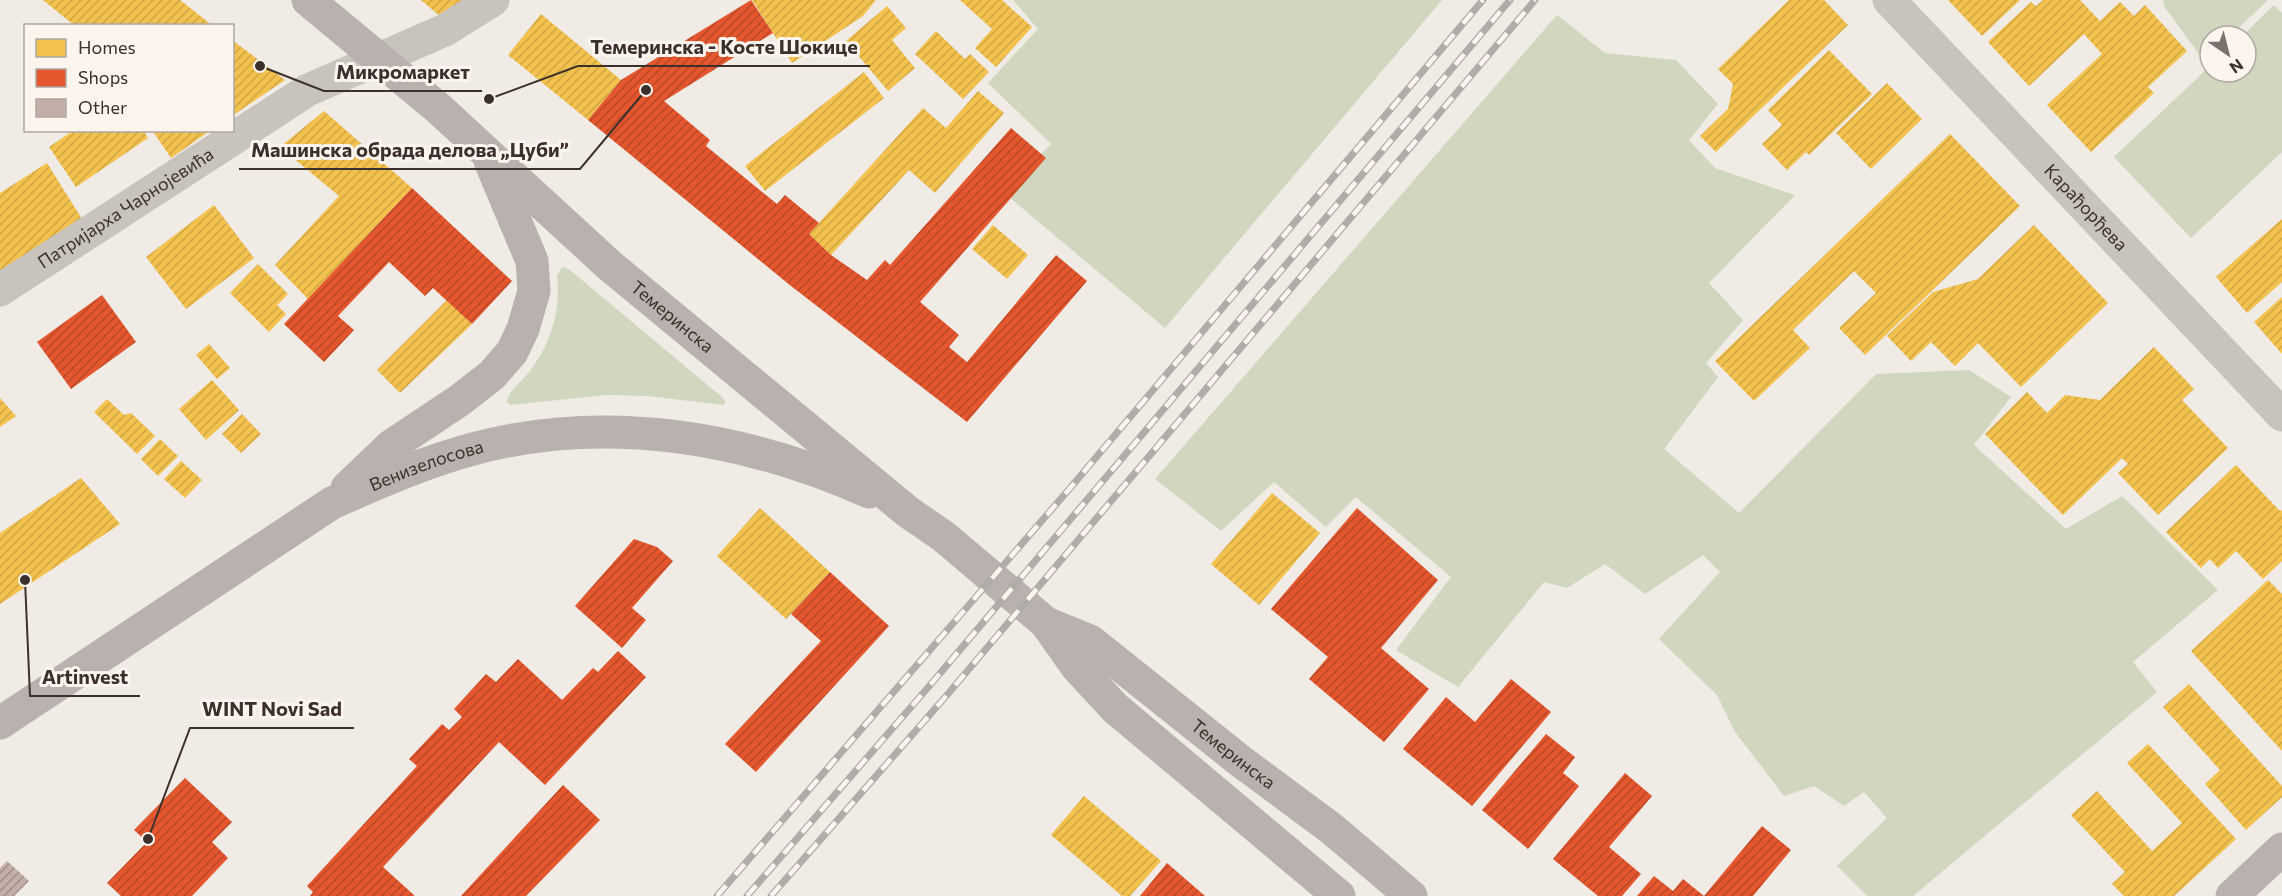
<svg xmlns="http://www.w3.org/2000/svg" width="2282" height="896" font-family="Commissioner,sans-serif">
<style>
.grass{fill:#d1d6bf}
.homes{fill:url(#homes-hatch)}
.shops{fill:url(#shops-hatch)}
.building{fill:url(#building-hatch)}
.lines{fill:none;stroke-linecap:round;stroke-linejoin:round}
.minor{stroke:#c9c3be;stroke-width:33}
.major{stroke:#b8b1ad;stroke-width:33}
.rail-casing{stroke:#b1aca8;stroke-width:7}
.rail{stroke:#fbf5ee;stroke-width:4.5;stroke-dasharray:14;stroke-linecap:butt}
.labels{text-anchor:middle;stroke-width:6;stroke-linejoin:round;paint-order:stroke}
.street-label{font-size:18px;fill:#3b302b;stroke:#fbf5ee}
.leader{fill:none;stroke:#3b302b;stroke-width:2}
.callout-dot{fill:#3b302b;stroke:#fbf5ee;stroke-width:2}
.callout-label{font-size:20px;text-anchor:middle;font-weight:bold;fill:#3b302b;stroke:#fbf5ee;stroke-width:6;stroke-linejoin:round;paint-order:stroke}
</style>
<defs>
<pattern id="homes-hatch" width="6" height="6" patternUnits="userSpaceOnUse" patternTransform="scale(1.5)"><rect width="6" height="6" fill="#f2c14e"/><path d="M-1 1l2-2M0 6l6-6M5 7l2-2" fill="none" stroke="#d0a644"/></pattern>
<pattern id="shops-hatch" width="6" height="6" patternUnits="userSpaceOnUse" patternTransform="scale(1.5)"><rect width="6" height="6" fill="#e4572e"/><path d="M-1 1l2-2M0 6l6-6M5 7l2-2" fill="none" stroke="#ba4827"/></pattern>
<pattern id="building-hatch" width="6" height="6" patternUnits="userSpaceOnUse" patternTransform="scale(1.5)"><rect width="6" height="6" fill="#c3afa7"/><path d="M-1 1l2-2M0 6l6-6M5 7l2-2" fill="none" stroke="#a08f88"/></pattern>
</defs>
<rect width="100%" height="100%" fill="#f0ebe5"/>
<g class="grass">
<path d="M1013,0H1442L1165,328L1003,192L1051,144L988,83L1038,29Z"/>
<path d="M2163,0H2268L2230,36H2210V55L2204,61L2164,6Z"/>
<path d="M2274,5L2282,13V152L2191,238L2114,157L2210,66V72H2246V36H2242Z"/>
<path d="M1557,15L1605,53L1676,60L1718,104L1689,140L1715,168L1795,195L1709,283L1743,320L1706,363L1718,377L1664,449L1739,513L1876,374L1969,370L2011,397L1974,445L2066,529L2122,496L2218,590L2133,662L2157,692L1913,896H1867L1837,866L1887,818L1864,792L1844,806L1814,786L1784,796L1735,732L1717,695L1659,639L1720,572L1703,555L1645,594L1605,564L1567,588L1544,582L1458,687L1396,650L1451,577L1356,497L1326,527L1274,482L1221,531L1155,479Z"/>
<path d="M563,267L570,270L723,398L725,401L724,405L647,396L607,395L510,405L507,402C508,390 522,382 529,372C551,344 561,310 557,275Z"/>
</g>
<g class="homes">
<path d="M43,0H180L213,26H75Z"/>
<path d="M421,0H469L442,18Z"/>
<path d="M752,0H876L863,16L792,63Z"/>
<path d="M960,0H1002L1032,27L996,67L975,48L992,29Z"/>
<path d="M1789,0H1824L1848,25L1716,152L1700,136L1728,109L1733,84L1718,69Z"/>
<path d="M1948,0H2020L1982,36Z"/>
<path d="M2043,0H2080L2100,21L2120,2L2134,16L2145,5L2187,51L2148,87L2154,93L2091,152L2047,105L2102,54L2084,34L2029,86L1988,42L2031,2L2036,6Z"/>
<path d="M887,6L906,28L892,40L915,68L888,91L846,41Z"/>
<path d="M541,14L621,80L588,120L508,55Z"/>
<path d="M936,31L965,59L970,54L989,72L963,99L915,54Z"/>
<path d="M232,40L285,80L232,116Z"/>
<path d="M1829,50L1872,94L1809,155L1806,152L1787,170L1762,144L1782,125L1768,110Z"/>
<path d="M864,72L884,98L765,191L745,166Z"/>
<path d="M1887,83L1922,119L1871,169L1836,133Z"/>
<path d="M978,91L1004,113L935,193L909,170L831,255L809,234L923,108L946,128Z"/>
<path d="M324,111L412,188L308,299L275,265L339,196L280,147Z"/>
<path d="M74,130H143L148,138L76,187L49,147Z"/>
<path d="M152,130H211L171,158Z"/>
<path d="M1950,134L2020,206L1865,355L1839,328L1876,293L1854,271L1793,330L1810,348L1754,401L1715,361Z"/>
<path d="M47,163L82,219L0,271V193Z"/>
<path d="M214,205L254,258L186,309L146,257Z"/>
<path d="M2282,219V282L2247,313L2216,277Z"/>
<path d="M993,225L1028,255L1007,279L972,249Z"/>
<path d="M2034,225L2108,303L2021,387L1978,343L1955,366L1931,342L1911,361L1887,336L1933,292L1978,279Z"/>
<path d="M258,264L288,294L277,305L286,314L269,332L230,293Z"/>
<path d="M2282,297V354L2254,322Z"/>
<path d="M447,300L472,324L400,393L377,370Z"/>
<path d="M209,344L230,368L217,379L196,355Z"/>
<path d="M2154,347L2194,389L2182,400L2228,448L2158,515L2118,473L2128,464L2122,458L2063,515L1985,434L2027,392L2047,413L2065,395L2100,400Z"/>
<path d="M212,380L239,410L206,440L179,409Z"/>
<path d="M0,398L16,416L0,427Z"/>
<path d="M107,399L124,415L131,413L155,436L137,454L94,412Z"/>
<path d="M242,414L261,434L241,453L222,434Z"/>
<path d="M160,439L178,456L158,476L141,459Z"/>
<path d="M181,461L202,480L185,498L164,479Z"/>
<path d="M2236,465L2280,511L2282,510V561L2263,579L2236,551L2218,568L2210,559L2201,568L2166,532Z"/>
<path d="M81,478L120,524L0,604V533Z"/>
<path d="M1272,493L1320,533L1259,605L1211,564Z"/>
<path d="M760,508L830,572L786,619L717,556Z"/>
<path d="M2268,580L2282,594V751L2191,651Z"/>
<path d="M2189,684L2282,786V797L2246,830L2205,784L2220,770L2163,707Z"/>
<path d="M2148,744L2236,839L2174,896H2124L2112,884L2125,872L2071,815L2097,791L2152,851L2182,823L2127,763Z"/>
<path d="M1084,796L1161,861L1130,896H1122L1051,835Z"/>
</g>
<g class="shops">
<path d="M751,0L773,33L664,101L710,140L706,146L777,204L785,195L819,223L809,234L831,255L867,280L885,260L890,265L1011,128L1046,158L920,302L959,335L949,347L967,362L1056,255L1087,281L967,422L791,286L588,120L621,80Z"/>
<path d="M412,188L512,281L472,324L433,288L425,296L389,262L338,316L354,330L324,362L284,324Z"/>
<path d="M102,295L136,342L71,389L37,342Z"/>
<path d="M1357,508L1438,580L1381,648L1429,689L1384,742L1309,679L1328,657L1271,609Z"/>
<path d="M634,539L657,547L673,561L632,608L646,620L622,648L575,606Z"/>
<path d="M830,572L889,626L756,772L725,744L821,641L791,614Z"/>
<path d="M618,651L646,677L545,785L499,742L383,867L415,896H310L313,892L307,886L417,766L409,759L442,724L449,730L462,717L454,709L486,674L496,682L518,659L562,700L593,668L598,672Z"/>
<path d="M1511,679L1551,712L1472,806L1403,749L1446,697L1475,722Z"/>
<path d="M1546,734L1575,757L1563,773L1579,786L1528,849L1482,810Z"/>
<path d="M1625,773L1652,796L1609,847L1641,874L1622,896H1598L1553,859Z"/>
<path d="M185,778L232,822L212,842L228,858L192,896H121L107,883L147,842L134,830Z"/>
<path d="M563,785L600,820L526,896H461Z"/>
<path d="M1762,826L1791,850L1753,896H1637L1654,876L1673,891L1683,879L1704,896Z"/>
<path d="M1167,863L1205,896H1140Z"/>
</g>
<path class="building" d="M7,861L29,881L14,896H0V868Z"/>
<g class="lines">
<g class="minor">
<path id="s1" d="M1889,0L2282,415"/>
<path id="s2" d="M0,290L308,90L445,30L493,0"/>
</g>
<g class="major">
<path id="s3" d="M308,0L438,108L609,265L908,512L943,536L1046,623L1077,667L1115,708L1339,896"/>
<path d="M347,488L391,446L460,400L492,375L512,352L523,329L534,291L532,261L490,161"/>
<path id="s4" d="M1046,623L1090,641L1239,760L1332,829L1411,896"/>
<path id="s5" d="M0,723L332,503C378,483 424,462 473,449C606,413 745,437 869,492"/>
<path d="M2232,896L2282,849"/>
</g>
<defs>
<g id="rail">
<path d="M717,896L1071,487L1483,0"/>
<path d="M747,896L931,684L1510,0"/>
<path d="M771,896L947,695L1535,0"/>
</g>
</defs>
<use href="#rail" class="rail-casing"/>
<use href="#rail" class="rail"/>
</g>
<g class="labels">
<g class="street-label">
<text dy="6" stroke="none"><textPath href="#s2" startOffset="150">Патријарха Чарнојевића</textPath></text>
<text dy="6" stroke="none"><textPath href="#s1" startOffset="286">Карађорђева</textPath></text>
<text dy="6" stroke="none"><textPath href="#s3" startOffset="483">Темеринска</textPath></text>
<text dy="6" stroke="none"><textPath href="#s5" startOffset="500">Венизелосова</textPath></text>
<text dy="6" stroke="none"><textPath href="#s4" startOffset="230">Темеринска</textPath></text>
</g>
</g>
<path class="leader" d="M489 99L578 66H870M260 66L324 91H482M646 90L580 169H239M25 580L30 696H140M148 839L190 728H354"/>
<g class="callout-dot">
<circle cx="489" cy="99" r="6"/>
<circle cx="260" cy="66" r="6"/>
<circle cx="646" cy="90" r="6"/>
<circle cx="25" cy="580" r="6"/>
<circle cx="148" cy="839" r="6"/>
</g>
<g class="callout-label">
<text x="724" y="54">Темеринска - Косте Шокице</text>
<text x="403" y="79">Микромаркет</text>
<text x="410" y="157">Машинска обрада делова „Цуби”</text>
<text x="85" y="684">Artinvest</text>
<text x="272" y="716">WINT Novi Sad</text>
</g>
<rect x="24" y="24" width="210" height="108" fill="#fbf5ee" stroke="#aea6a0" stroke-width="1.5"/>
<rect x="36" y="39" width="30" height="18" fill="#f2c14e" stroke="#aea6a0" stroke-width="1.5"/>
<text x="78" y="54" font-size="18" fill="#3b302b">Homes</text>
<rect x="36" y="69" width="30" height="18" fill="#e4572e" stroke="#aea6a0" stroke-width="1.5"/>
<text x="78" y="84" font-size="18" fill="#3b302b">Shops</text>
<rect x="36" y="99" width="30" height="18" fill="#c3afa7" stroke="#aea6a0" stroke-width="1.5"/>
<text x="78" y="114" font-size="18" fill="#3b302b">Other</text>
<g transform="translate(2228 54) rotate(145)"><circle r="28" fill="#fbf5ee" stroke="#aea6a0" stroke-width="1.5"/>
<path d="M0-4.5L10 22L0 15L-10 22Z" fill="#7a716c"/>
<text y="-9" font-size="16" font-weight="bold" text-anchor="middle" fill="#3b302b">N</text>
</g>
</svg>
